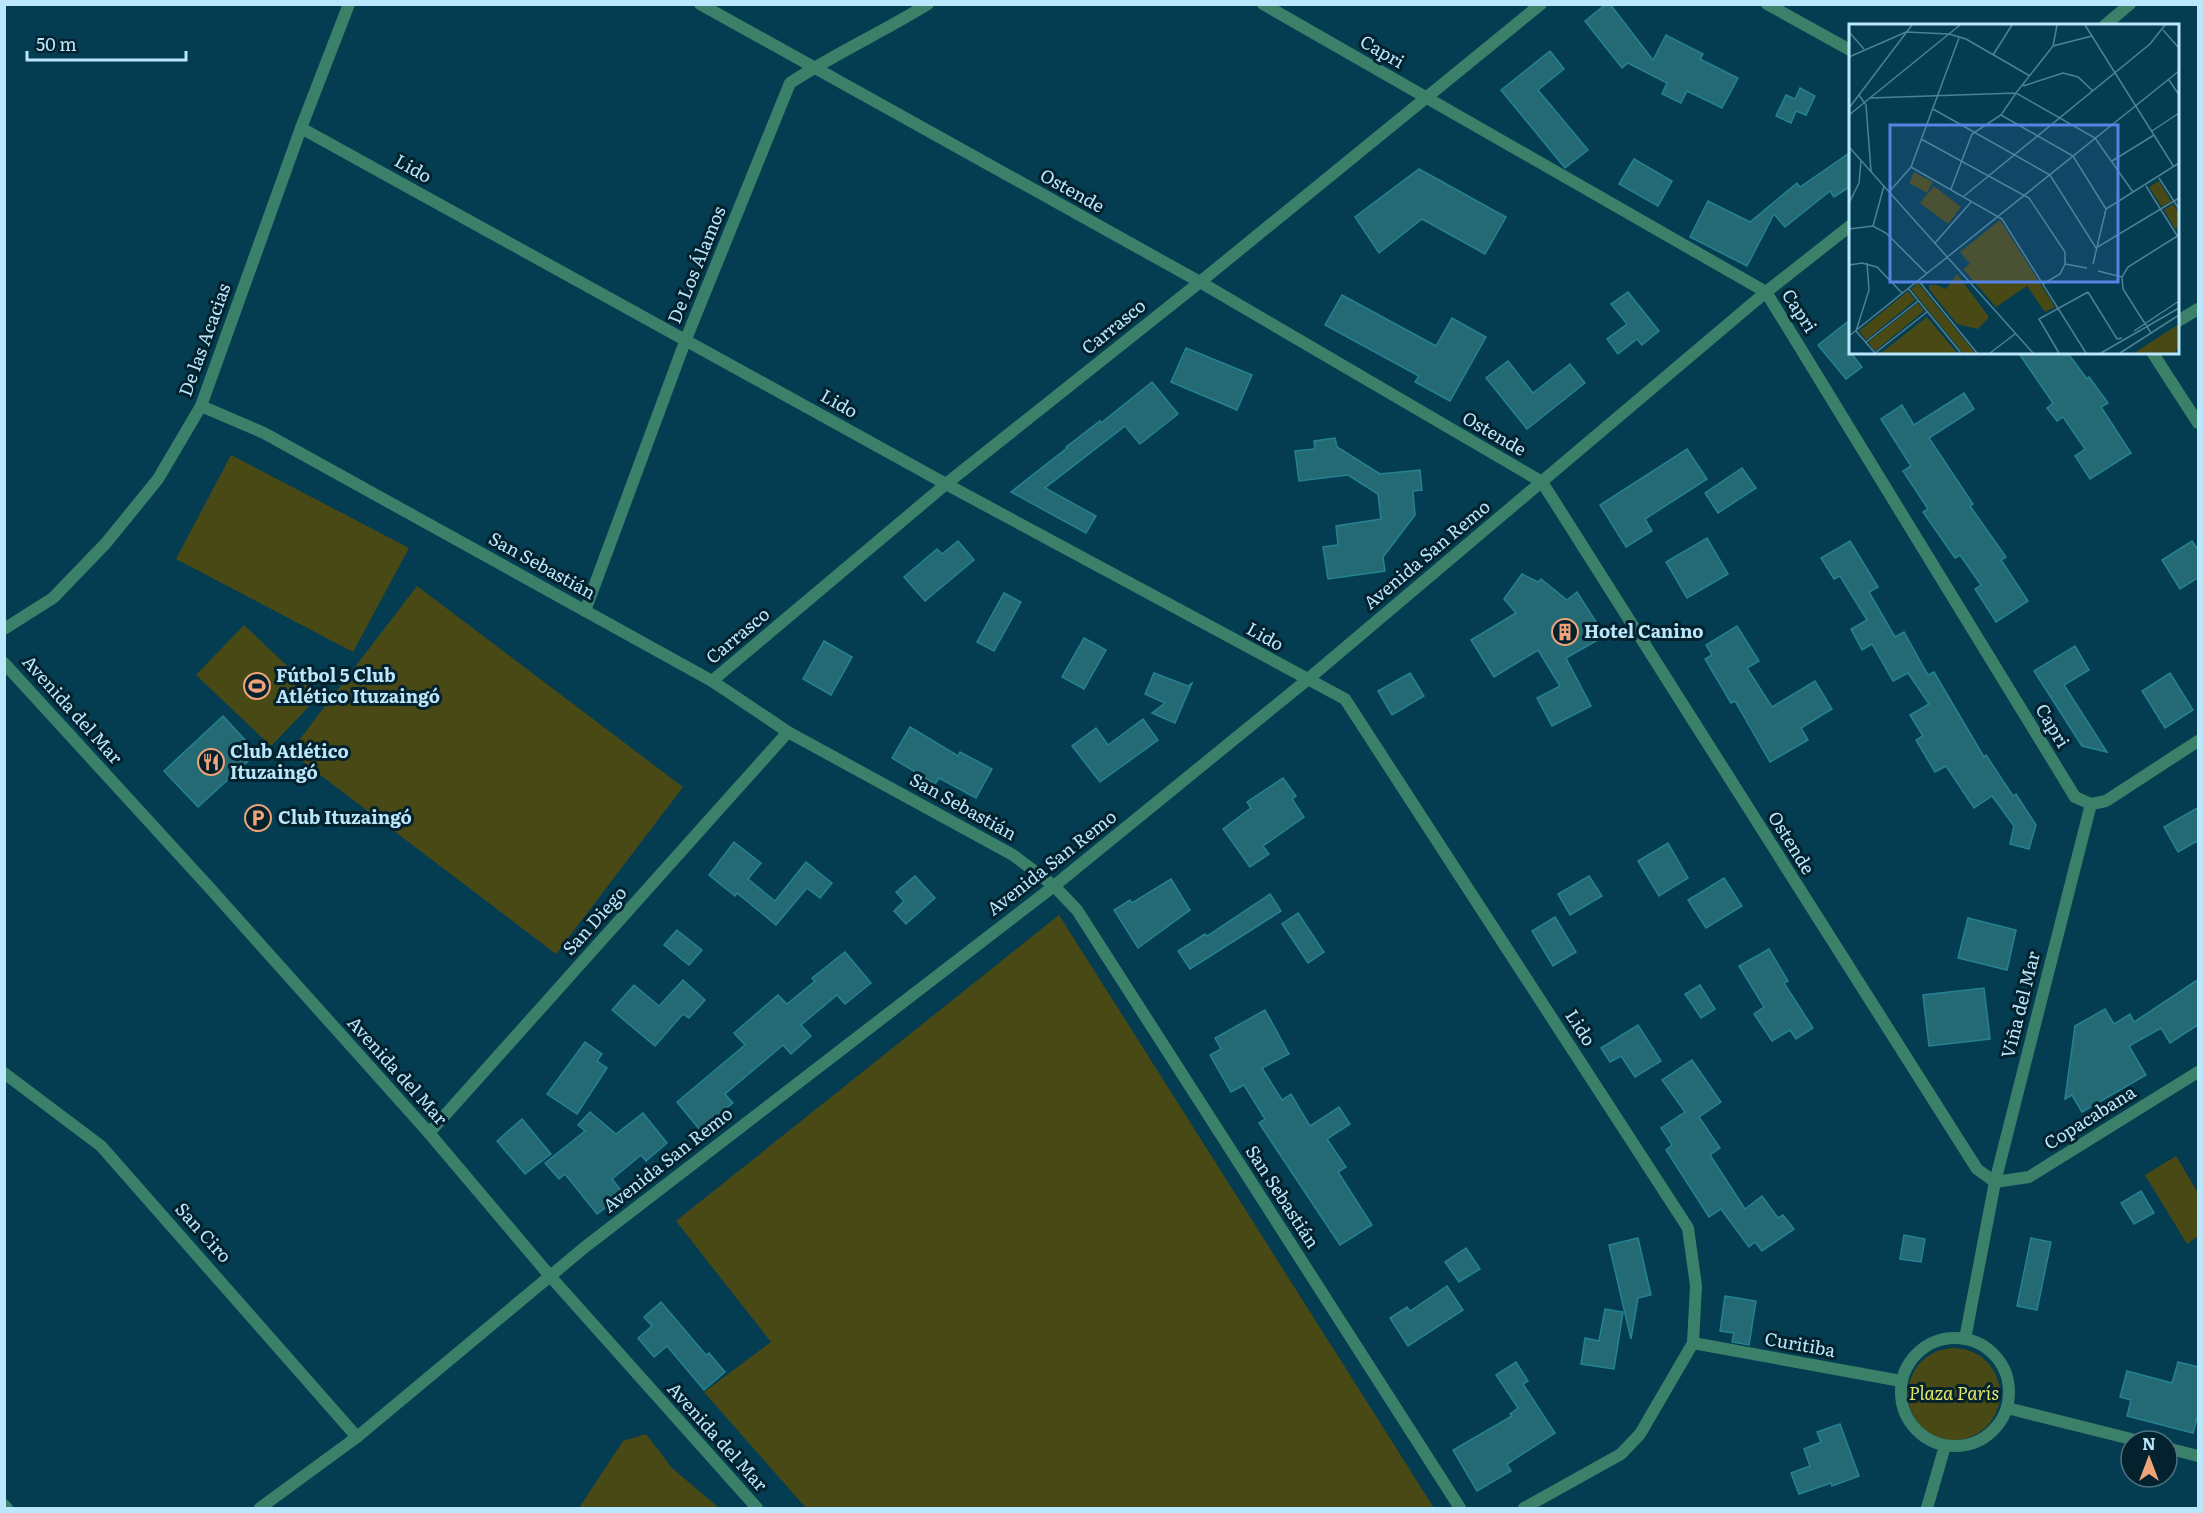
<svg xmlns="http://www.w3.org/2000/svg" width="2203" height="1513" font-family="Literata,serif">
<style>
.green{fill:#494916}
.building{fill:#246a74;stroke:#258290;stroke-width:1.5}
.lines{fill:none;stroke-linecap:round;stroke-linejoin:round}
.minor{stroke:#3b816a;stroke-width:12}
.tertiary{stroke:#3b816a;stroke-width:12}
.labels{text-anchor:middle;stroke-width:6;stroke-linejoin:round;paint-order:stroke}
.street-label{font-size:18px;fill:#bbe7fc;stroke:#03222e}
.poi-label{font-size:18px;font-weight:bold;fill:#bbe7fc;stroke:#03222e;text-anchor:start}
.park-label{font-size:18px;font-style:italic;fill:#e4e569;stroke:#03222e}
.inset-road{fill:none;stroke:#4d8195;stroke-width:1.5}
.view{fill:#5484e5;fill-opacity:0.15;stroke:#5484e5;stroke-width:3}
.inset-edge{fill:none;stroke:#bbe7fc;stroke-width:3}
</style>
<rect width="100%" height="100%" fill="#043d51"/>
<g class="green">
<path d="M231,455L409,548L353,652L176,559Z"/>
<path d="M417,586L683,787L556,954L290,752Z"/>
<path d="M244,625L319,696L271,746L196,675Z"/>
<path d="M1059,915L1434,1508H806L704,1392L771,1342L676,1221Z"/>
<path d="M2176,1156L2198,1193V1236L2187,1244L2145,1175Z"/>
<circle cx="1954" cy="1394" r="46"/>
<path d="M646,1434L672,1468L719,1508H579L623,1441Z"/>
</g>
<g class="building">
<path d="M1606,4H1610L1653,60L1666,35L1703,54L1700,59L1738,78L1722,108L1687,91L1681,103L1662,94L1667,83L1628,63L1622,68L1585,21Z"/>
<path d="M1550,51L1564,69L1538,90L1588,150L1565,168L1501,90Z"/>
<path d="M1800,88L1815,96L1806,115L1796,111L1791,123L1776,116L1786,95L1795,99Z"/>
<path d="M1851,152V186L1834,197L1830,191L1785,227L1774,214L1747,266L1690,237L1708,201L1750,222L1797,183L1800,187Z"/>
<path d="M1634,159L1672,181L1658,206L1619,184Z"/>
<path d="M1419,169L1506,217L1485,254L1422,219L1379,253L1355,217Z"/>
<path d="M1628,292L1659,331L1642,345L1637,339L1618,354L1607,339L1627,324L1611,304Z"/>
<path d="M1342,295L1436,346L1452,318L1486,337L1450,401L1415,382L1419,376L1325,325Z"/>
<path d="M1851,319V353L1862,367L1846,379L1818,345Z"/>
<path d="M1186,348L1252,375L1237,410L1171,382Z"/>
<path d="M2018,352H2067L2087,379L2089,377L2108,403L2101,407L2131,453L2090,479L2075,456L2085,449L2063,417L2057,421L2047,408L2053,403Z"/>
<path d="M1508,361L1533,393L1570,364L1585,383L1527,429L1486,378Z"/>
<path d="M1152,382L1178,414L1140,444L1125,426L1045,488L1096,516L1086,533L1011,492L1067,448L1066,447L1100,421L1101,423Z"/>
<path d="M1964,393L1974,409L1929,438L1973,504L1970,506L2006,557L2001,560L2028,601L1996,622L1975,589L1981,585L1960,555L1955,558L1923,512L1928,509L1903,471L1911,466L1881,419L1902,405L1914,425Z"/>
<path d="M1335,438L1337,447L1380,474L1420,470L1422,490L1413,491L1415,515L1383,557L1385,571L1328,579L1323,547L1338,545L1336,526L1381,519L1378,494L1348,475L1299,481L1295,451L1315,449L1314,441Z"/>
<path d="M1687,449L1707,479L1645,519L1652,531L1626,547L1600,505Z"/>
<path d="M1742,468L1756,488L1718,513L1705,493Z"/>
<path d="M1707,538L1728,574L1687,598L1666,562Z"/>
<path d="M958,541L974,560L925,601L904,577L937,549L942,554Z"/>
<path d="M1850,541L1878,587L1869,592L1895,637L1904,632L1928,675L1934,672L1984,757L1986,755L2013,796L2016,794L2036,825L2029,849L2010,844L2014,826L1992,796L1974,808L1946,766L1935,772L1916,740L1923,736L1910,715L1929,704L1908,673L1893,681L1872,644L1862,650L1851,629L1867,620L1840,576L1834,579L1821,558Z"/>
<path d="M2192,541L2199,551V577L2180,589L2162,560Z"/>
<path d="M1522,574L1538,582L1541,579L1567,600L1577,592L1605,636L1566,658L1591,706L1552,726L1537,698L1560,686L1538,650L1494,677L1471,640L1516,613L1504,599Z"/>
<path d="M1004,593L1021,602L994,651L977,642Z"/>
<path d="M1737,626L1759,661L1747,668L1772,707L1815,681L1832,709L1801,728L1808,740L1770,762L1735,701L1731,703L1705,659L1712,655L1706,645Z"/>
<path d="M1084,638L1106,650L1084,689L1062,677Z"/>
<path d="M824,641L852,657L831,695L803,679Z"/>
<path d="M2075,646L2089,670L2064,685L2107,752L2082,746L2034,671Z"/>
<path d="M1154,673L1188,686L1192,683L1175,723L1152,713L1165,703L1145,694Z"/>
<path d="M1410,673L1424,696L1392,715L1378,691Z"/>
<path d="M2170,673L2193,710L2165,728L2142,691Z"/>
<path d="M223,716L257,753L198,807L164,771Z"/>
<path d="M1143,719L1158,740L1100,782L1072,746L1096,728L1108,745Z"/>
<path d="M910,727L958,756L960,752L992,769L976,798L939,778L935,784L892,758Z"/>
<path d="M1283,778L1296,796L1292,799L1304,817L1263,846L1269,854L1250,867L1223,829L1251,808L1247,802Z"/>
<path d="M2199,807V840L2178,852L2164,827Z"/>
<path d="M734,842L761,863L748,879L775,901L806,862L832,883L820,898L807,888L776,925L737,893L735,896L709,875Z"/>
<path d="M1668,843L1688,878L1659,896L1638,861Z"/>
<path d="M915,876L935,898L906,924L894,911L904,901L896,892Z"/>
<path d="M1589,876L1602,896L1570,915L1558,894Z"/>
<path d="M1724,878L1742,906L1706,928L1688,900Z"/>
<path d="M1171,879L1190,910L1138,948L1114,910L1130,900L1132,903Z"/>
<path d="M1270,894L1281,911L1190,969L1178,951L1205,934L1207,936Z"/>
<path d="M1298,913L1324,952L1308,963L1282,924Z"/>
<path d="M1555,917L1576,952L1553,966L1532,931Z"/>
<path d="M1968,918L2016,930L2007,970L1958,958Z"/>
<path d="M677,930L702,950L689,965L664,945Z"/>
<path d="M1769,949L1788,981L1784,983L1813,1028L1796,1039L1790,1030L1772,1041L1754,1014L1764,1007L1739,966Z"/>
<path d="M845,952L871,983L845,1004L837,995L801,1025L811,1036L791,1054L783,1045L725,1094L733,1103L700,1130L677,1102L745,1045L734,1033L778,995L787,1004L815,981L812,978Z"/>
<path d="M2199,979V1024L2170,1043L2161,1028L2129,1046L2146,1075L2082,1112L2072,1095L2065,1099L2075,1026L2105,1009L2114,1024L2130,1014L2134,1022Z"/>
<path d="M683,980L705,1000L689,1018L683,1014L655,1046L612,1010L634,985L659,1006Z"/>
<path d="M1700,985L1715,1009L1701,1018L1685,994Z"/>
<path d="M1984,988L1990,1039L1929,1046L1923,995Z"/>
<path d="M1265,1010L1289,1054L1262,1068L1282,1100L1291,1094L1310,1126L1339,1107L1350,1124L1327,1139L1346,1167L1338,1172L1372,1225L1340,1245L1259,1123L1265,1119L1244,1085L1231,1092L1210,1055L1221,1049L1215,1038Z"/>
<path d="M1638,1025L1661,1061L1635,1077L1621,1056L1610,1062L1601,1048Z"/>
<path d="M585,1042L602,1054L597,1061L607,1068L577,1114L547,1094Z"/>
<path d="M1692,1060L1721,1102L1699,1117L1720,1148L1710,1155L1745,1209L1762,1196L1778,1218L1783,1215L1794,1229L1762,1251L1755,1242L1749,1247L1721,1209L1709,1217L1666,1150L1672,1145L1661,1128L1685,1112L1662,1080Z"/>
<path d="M590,1112L616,1134L643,1113L667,1143L646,1161L641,1155L612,1179L624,1194L597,1214L565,1174L559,1179L545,1163L585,1131L578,1125Z"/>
<path d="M522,1119L551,1154L525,1174L497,1141Z"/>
<path d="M2141,1191L2154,1213L2134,1224L2121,1203Z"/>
<path d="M1904,1235L1925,1239L1921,1262L1900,1259Z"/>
<path d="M1638,1238L1651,1295L1638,1298L1631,1339L1609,1245Z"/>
<path d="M2031,1238L2051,1242L2037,1310L2017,1306Z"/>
<path d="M1466,1248L1480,1269L1459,1282L1445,1262Z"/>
<path d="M1447,1286L1463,1310L1408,1346L1390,1318L1407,1307L1410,1311Z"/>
<path d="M1725,1296L1756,1301L1749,1345L1732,1342L1734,1333L1720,1331Z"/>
<path d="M661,1302L706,1355L709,1353L725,1372L704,1390L667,1346L654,1357L638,1338L652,1326L644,1317Z"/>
<path d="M1605,1309L1623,1312L1614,1369L1581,1364L1585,1338L1599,1341Z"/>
<path d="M1516,1362L1528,1381L1523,1384L1555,1433L1507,1464L1511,1471L1477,1491L1453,1450L1512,1416L1510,1414L1518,1408L1496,1375Z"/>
<path d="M2178,1362L2199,1367V1411L2193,1433L2127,1416L2131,1400L2120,1397L2127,1371L2172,1383Z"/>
<path d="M1840,1424L1859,1476L1832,1486L1831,1483L1799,1494L1791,1473L1810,1466L1804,1449L1821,1442L1817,1432Z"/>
</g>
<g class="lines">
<g class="minor">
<path d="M700,4L1200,282L1542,482L1977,1169L1995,1182L2029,1177L2198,1072"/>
<path d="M1263,4L1766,292L2075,797L2091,804"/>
<path d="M1767,4L1850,50"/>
<path d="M301,128L946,484L1345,699L1688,1228L1696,1286L1693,1343L1640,1434L1621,1454L1524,1508"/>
<path d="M2178,321L2198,309"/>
<path d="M2152,352L2198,423"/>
<path d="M201,406L264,433L712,681L788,732L1013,855L1054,886L1077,910L1460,1508"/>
<path d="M585,611L686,339L790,83C834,54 883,32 928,4"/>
<path d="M4,629L53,598L106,543L158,479L201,406L301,128L349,4"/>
<path d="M712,681L946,484L1200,282L1541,4"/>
<path d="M4,1073L101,1146L357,1437"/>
<path d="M429,1133L788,732"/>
<circle cx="1955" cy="1392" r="54"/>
<path d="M1965,1339L1995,1182L2091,804L2106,801L2198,741"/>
<path d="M1693,1343L1901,1381"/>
<path d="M2007,1408L2139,1441"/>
<path d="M2167,1448L2198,1456"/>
<path d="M4,1505L7,1508"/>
<path d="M1927,1508L1945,1446"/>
</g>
<g class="tertiary">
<path d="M2104,26L2130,4"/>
<path d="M4,663L208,886L429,1133L550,1276L757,1508"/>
<path d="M260,1508L357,1437L585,1247L1054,886L1307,680L1766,292L1850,226"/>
</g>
</g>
<defs>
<symbol id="building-ring" viewBox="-11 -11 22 22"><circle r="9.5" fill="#03222e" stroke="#f0a378" stroke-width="1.5"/><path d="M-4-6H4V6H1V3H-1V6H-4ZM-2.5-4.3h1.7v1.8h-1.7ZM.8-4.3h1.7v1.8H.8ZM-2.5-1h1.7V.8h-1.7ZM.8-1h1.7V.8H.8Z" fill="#f0a378"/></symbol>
<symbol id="stadium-ring" viewBox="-11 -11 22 22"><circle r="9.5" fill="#03222e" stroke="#f0a378" stroke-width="1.5"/><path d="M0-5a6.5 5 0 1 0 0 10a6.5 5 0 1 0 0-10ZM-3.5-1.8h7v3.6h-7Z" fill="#f0a378"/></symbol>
<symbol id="restaurant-ring" viewBox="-11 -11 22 22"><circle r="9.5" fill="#03222e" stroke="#f0a378" stroke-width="1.5"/><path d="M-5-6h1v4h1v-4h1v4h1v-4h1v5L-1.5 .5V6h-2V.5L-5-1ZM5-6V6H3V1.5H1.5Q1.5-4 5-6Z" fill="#f0a378"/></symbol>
<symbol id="parking-ring" viewBox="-11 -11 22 22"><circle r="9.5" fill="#03222e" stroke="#f0a378" stroke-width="1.5"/><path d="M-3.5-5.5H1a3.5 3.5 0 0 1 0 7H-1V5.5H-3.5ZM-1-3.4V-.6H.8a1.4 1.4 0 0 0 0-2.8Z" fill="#f0a378"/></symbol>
</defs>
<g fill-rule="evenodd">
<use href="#building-ring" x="1550" y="617" width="30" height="30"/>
<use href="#stadium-ring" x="242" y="671" width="30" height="30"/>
<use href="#restaurant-ring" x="196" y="747" width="30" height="30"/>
<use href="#parking-ring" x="243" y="803" width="30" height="30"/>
</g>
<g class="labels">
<g class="street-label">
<text transform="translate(1382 52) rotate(30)" y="6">Capri</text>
<text transform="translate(413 169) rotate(29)" y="6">Lido</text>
<text transform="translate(1072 191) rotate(29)" y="6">Ostende</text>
<text transform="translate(697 265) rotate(-68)" y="6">De Los Álamos</text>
<text transform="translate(1799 311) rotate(57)" y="6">Capri</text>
<text transform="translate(1114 327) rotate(-39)" y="6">Carrasco</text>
<text transform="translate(205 340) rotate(-70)" y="6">De las Acacias</text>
<text transform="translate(839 404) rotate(29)" y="6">Lido</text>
<text transform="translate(1494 434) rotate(30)" y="6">Ostende</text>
<text transform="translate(1427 555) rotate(-40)" y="6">Avenida San Remo</text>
<text transform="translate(542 566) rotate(29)" y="6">San Sebastián</text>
<text transform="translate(738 636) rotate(-40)" y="6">Carrasco</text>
<text transform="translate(1265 637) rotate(29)" y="6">Lido</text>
<text transform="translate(72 710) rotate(48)" y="6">Avenida del Mar</text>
<text transform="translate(2052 726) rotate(59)" y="6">Capri</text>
<text transform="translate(963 807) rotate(29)" y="6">San Sebastián</text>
<text transform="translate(1791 843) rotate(58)" y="6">Ostende</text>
<text transform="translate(1052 863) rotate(-38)" y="6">Avenida San Remo</text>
<text transform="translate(595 921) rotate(-48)" y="6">San Diego</text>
<text transform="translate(2021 1005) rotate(-76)" y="6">Viña del Mar</text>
<text transform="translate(1580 1028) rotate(57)" y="6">Lido</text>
<text transform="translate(397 1071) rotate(48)" y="6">Avenida del Mar</text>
<text transform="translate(2090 1118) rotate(-32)" y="6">Copacabana</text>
<text transform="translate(668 1160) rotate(-38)" y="6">Avenida San Remo</text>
<text transform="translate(1282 1197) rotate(57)" y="6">San Sebastián</text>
<text transform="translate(203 1233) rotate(48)" y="6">San Ciro</text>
<text transform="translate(1800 1345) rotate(10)" y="6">Curitiba</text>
<text transform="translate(717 1437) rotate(48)" y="6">Avenida del Mar</text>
</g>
<g class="poi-label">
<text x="1584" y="638">Hotel Canino</text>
<text x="276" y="682">Fútbol 5 Club<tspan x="276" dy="21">Atlético Ituzaingó</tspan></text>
<text x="230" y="758">Club Atlético<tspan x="230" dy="21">Ituzaingó</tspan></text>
<text x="278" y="824">Club Ituzaingó</text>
</g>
<g class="park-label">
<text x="1954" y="1400">Plaza París</text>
</g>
</g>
<g transform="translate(1849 24)">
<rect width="330" height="330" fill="#043d51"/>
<path d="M65,148L84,158L78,169L60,159ZM310,157L322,177L313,183L300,163ZM85,162L112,183L99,200L71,179ZM324,180L330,189V202L326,205L315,186ZM151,196L206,283L196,288L178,262L147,283L114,245L121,240L111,228ZM108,250L140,293L129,305L108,300L80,265V261H88L97,265ZM69,259L126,329H114L62,265ZM59,267L66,276L17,316L10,307ZM69,279L75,287L26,327L19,318ZM78,293L108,329H32ZM330,300V323L325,329H285Z" fill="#494916"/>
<path class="inset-road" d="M236,1L325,143M314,6L330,24M0,8L15,25M204,22L208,1M144,31L163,1M0,33L57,8L100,10L117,15L181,52M320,56L330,71M174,62L214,49L229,53L244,67M10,71L17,81L22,147M21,74L167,69L204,22L243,12M0,84L63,1M84,85L201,151L247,224L330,174M0,91L111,1M152,91L224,132L257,185M303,107L330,89M72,115L180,174L216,228V240L211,250L194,260M0,123L184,329M263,137L305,111M62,143L153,195L237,329M310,154L330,185M297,162L329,213M102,165L123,110L152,91L167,69L246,114L284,168M40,168L62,143L110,14M115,172L301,20L316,1M0,179L10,159L12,137M24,202L35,162M0,205L24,202L37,209L78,250M86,219L123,177M18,239L20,266L7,307L26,329M216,240L238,244M244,240L257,185L330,139M0,241L13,239L28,243L53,269M249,247L273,253M69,256L128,329M59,264L112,329M239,268L268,315L273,314M285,307L330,277M302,309L274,265L273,253L279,243L330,211M0,312L330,47M17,318L69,277M26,329L78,288M141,329L166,310M210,329L190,295L239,268M252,329L330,284M271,329L330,291"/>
<path class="view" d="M41,101H269V258H41Z"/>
<rect width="330" height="330" class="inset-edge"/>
</g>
<rect width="2203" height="1513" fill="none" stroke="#bbe7fc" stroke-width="12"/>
<g transform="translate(2149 1459)"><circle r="28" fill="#03222e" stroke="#4d7180" stroke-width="1.5"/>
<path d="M0-4.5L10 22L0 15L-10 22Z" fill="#f0a378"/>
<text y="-9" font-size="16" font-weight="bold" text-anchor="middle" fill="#bbe7fc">N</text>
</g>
<path d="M27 51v9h159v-9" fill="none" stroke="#bbe7fc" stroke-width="3"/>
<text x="36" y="51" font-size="18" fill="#bbe7fc" stroke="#03222e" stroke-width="4.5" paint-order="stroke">50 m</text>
</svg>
